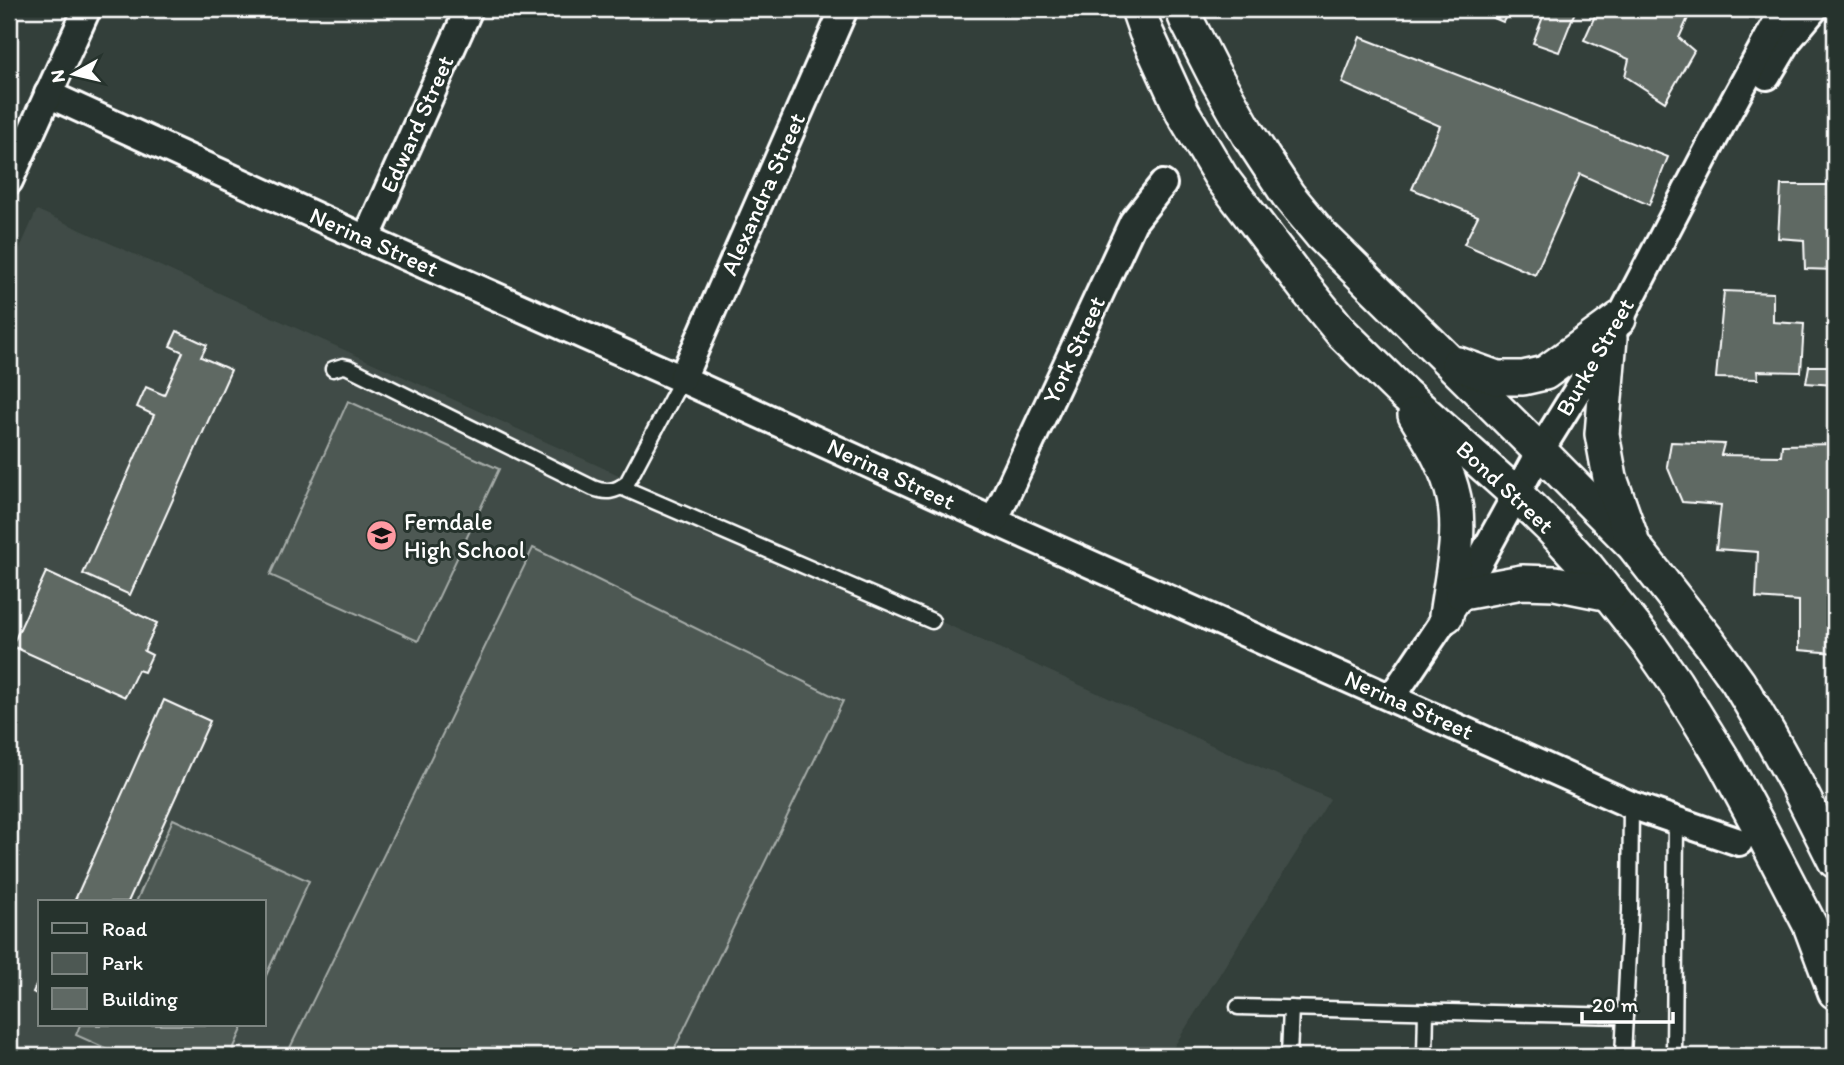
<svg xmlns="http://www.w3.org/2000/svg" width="1844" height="1065" font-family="Itim,sans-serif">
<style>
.built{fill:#404c47;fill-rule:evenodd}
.green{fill:#4d5853;stroke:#a6aca9;stroke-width:2}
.building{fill:#5f6964;stroke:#fff;stroke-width:2}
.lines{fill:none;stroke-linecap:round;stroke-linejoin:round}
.service-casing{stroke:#fff;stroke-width:19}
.minor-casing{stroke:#fff;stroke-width:32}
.tertiary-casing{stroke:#fff;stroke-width:38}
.service{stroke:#26332d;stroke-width:14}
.minor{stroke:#26332d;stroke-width:26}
.tertiary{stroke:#26332d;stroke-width:33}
.labels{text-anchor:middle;stroke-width:6;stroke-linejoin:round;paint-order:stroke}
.street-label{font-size:24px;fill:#fff;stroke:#26332d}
.poi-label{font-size:24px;fill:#fff;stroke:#26332d;text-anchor:start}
</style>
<rect width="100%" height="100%" fill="#333f3a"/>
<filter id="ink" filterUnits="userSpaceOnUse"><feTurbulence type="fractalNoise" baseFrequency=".0143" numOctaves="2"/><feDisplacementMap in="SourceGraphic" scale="14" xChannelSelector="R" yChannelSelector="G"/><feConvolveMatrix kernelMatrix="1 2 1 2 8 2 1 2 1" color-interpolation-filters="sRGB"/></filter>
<g filter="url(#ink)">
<path class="built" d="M37,210L1330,799L1168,1056H9V273ZM40,902H264V1025H40Z"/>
<g class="green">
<path d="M348,401L499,469L418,641L270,575Z"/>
<path d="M533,548L843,701L671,1056H286Z"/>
<path d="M173,819L309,881L264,980V902H136Z"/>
<path d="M80,1025H244L230,1056H123L76,1035Z"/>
</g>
<g class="building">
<path d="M1473,9H1510L1503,22Z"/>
<path d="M1546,9H1576L1559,52L1533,43Z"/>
<path d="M1598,9H1692L1679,38L1694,51L1665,102L1625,76L1629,59L1584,40Z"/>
<path d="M1360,37L1668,157L1649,205L1580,174L1535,275L1464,244L1478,216L1412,189L1440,126L1342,83Z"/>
<path d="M1781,185H1835V270L1805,269L1804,240L1778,238Z"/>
<path d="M1724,291L1773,293V322L1804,324L1801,372L1757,371L1758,379L1716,378Z"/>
<path d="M177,331L207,345L201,357L231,370L130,595L83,574L154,415L137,407L146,387L164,395L183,352L170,346Z"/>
<path d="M1809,366H1835V385L1806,383Z"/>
<path d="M1671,442L1724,444L1721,455L1781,456L1782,445L1835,444L1832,481H1835V653L1799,650V601L1756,598L1758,552L1716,549L1721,505L1682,502L1667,466Z"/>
<path d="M46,572L157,623L144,651L152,655L144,672L138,670L125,697L12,646Z"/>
<path d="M164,700L210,721L128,902H74Z"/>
<path d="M40,977V996L33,992Z"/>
</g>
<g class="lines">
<defs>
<g id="service">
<path d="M333,369L343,366L348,367L593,488C606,493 615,492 627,483L682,379"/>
<path d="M621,487L932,621"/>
<path d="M1238,1007L1625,1016"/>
<path d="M1289,1056L1291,1008"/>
<path d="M1425,1056L1426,1011"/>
<path d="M1623,1056L1630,911L1631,805"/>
<path d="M1674,1056L1676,820"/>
</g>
<g id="minor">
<path d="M1767,76L1789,39L1814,9"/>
<path d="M48,94L366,239L682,379L994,521L1631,805L1739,842"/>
<path d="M9,181L87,9"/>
<path d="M366,239L469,9"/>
<path d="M682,379L844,9"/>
<path d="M994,521L1133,222L1163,184"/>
<path d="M1392,697L1462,593L1540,451L1610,338L1721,125L1784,9"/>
</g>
<g id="tertiary">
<path d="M1138,9L1146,32L1183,113L1221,177L1306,289L1342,333L1405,395L1516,494L1552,529L1588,568L1650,646L1675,682L1722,758L1763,834L1810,925L1835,992"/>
<path d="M1182,9L1187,21L1214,74L1248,134L1288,195L1321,235L1540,451L1634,546L1710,643L1738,682L1770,736L1796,783L1835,861"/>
<path d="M1610,338L1602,434L1610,478L1631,537"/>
<path d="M1458,364L1497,378H1523L1545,373L1619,319"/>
<path d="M1415,415C1430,440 1448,468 1454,498C1462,534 1451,579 1446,616"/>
<path d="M1462,593L1522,582L1555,583L1610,594"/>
</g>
</defs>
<use href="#service" class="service-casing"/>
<use href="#minor" class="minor-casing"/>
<use href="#tertiary" class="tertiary-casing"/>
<use href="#service" class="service"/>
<use href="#minor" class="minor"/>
<use href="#tertiary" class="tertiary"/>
</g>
</g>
<defs>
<symbol id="school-disc" viewBox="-11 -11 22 22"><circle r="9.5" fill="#ff9aa2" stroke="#26332d"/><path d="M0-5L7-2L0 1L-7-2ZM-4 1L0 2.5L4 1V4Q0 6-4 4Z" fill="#111"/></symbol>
</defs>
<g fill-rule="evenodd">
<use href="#school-disc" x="364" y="518" width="35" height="35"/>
</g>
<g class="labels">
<g class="street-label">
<text transform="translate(417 124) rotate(-66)" y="8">Edward Street</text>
<text transform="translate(763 194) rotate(-66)" y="8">Alexandra Street</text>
<text transform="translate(374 242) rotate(24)" y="8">Nerina Street</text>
<text transform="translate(1074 350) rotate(-65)" y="8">York Street</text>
<text transform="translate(1595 357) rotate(-60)" y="8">Burke Street</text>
<text transform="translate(891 474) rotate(25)" y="8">Nerina Street</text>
<text transform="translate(1505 487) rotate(43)" y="8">Bond Street</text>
<text transform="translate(1409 705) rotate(24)" y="8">Nerina Street</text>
</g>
<g class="poi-label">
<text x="404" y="530">Ferndale<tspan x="404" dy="28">High School</tspan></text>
</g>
</g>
<rect width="1844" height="1065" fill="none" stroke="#26332d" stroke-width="35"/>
<rect x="18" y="18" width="1809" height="1030" fill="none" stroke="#fff" stroke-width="2.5" filter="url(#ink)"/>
<rect x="38" y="900" width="228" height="126" fill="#26332d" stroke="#7d8581" stroke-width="2"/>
<rect x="52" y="923" width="35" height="10" fill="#26332d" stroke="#7d8581" stroke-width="2"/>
<text x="102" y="936" font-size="21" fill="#ffffff">Road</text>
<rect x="52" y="953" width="35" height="21" fill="#4d5853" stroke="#7d8581" stroke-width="2"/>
<text x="102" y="970" font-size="21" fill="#ffffff">Park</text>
<rect x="52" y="988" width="35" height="21" fill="#5f6964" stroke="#7d8581" stroke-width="2"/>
<text x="102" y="1006" font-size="21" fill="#ffffff">Building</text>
<g transform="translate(74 74) rotate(262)" stroke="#26332d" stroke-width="5" paint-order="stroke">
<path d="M0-5L12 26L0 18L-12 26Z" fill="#ffffff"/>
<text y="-10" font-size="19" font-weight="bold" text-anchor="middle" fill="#ffffff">N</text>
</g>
<path d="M1582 1012v10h91v-10" fill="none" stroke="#ffffff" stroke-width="3.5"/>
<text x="1592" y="1012" font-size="21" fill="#ffffff" stroke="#26332d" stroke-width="5" paint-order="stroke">20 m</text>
</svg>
